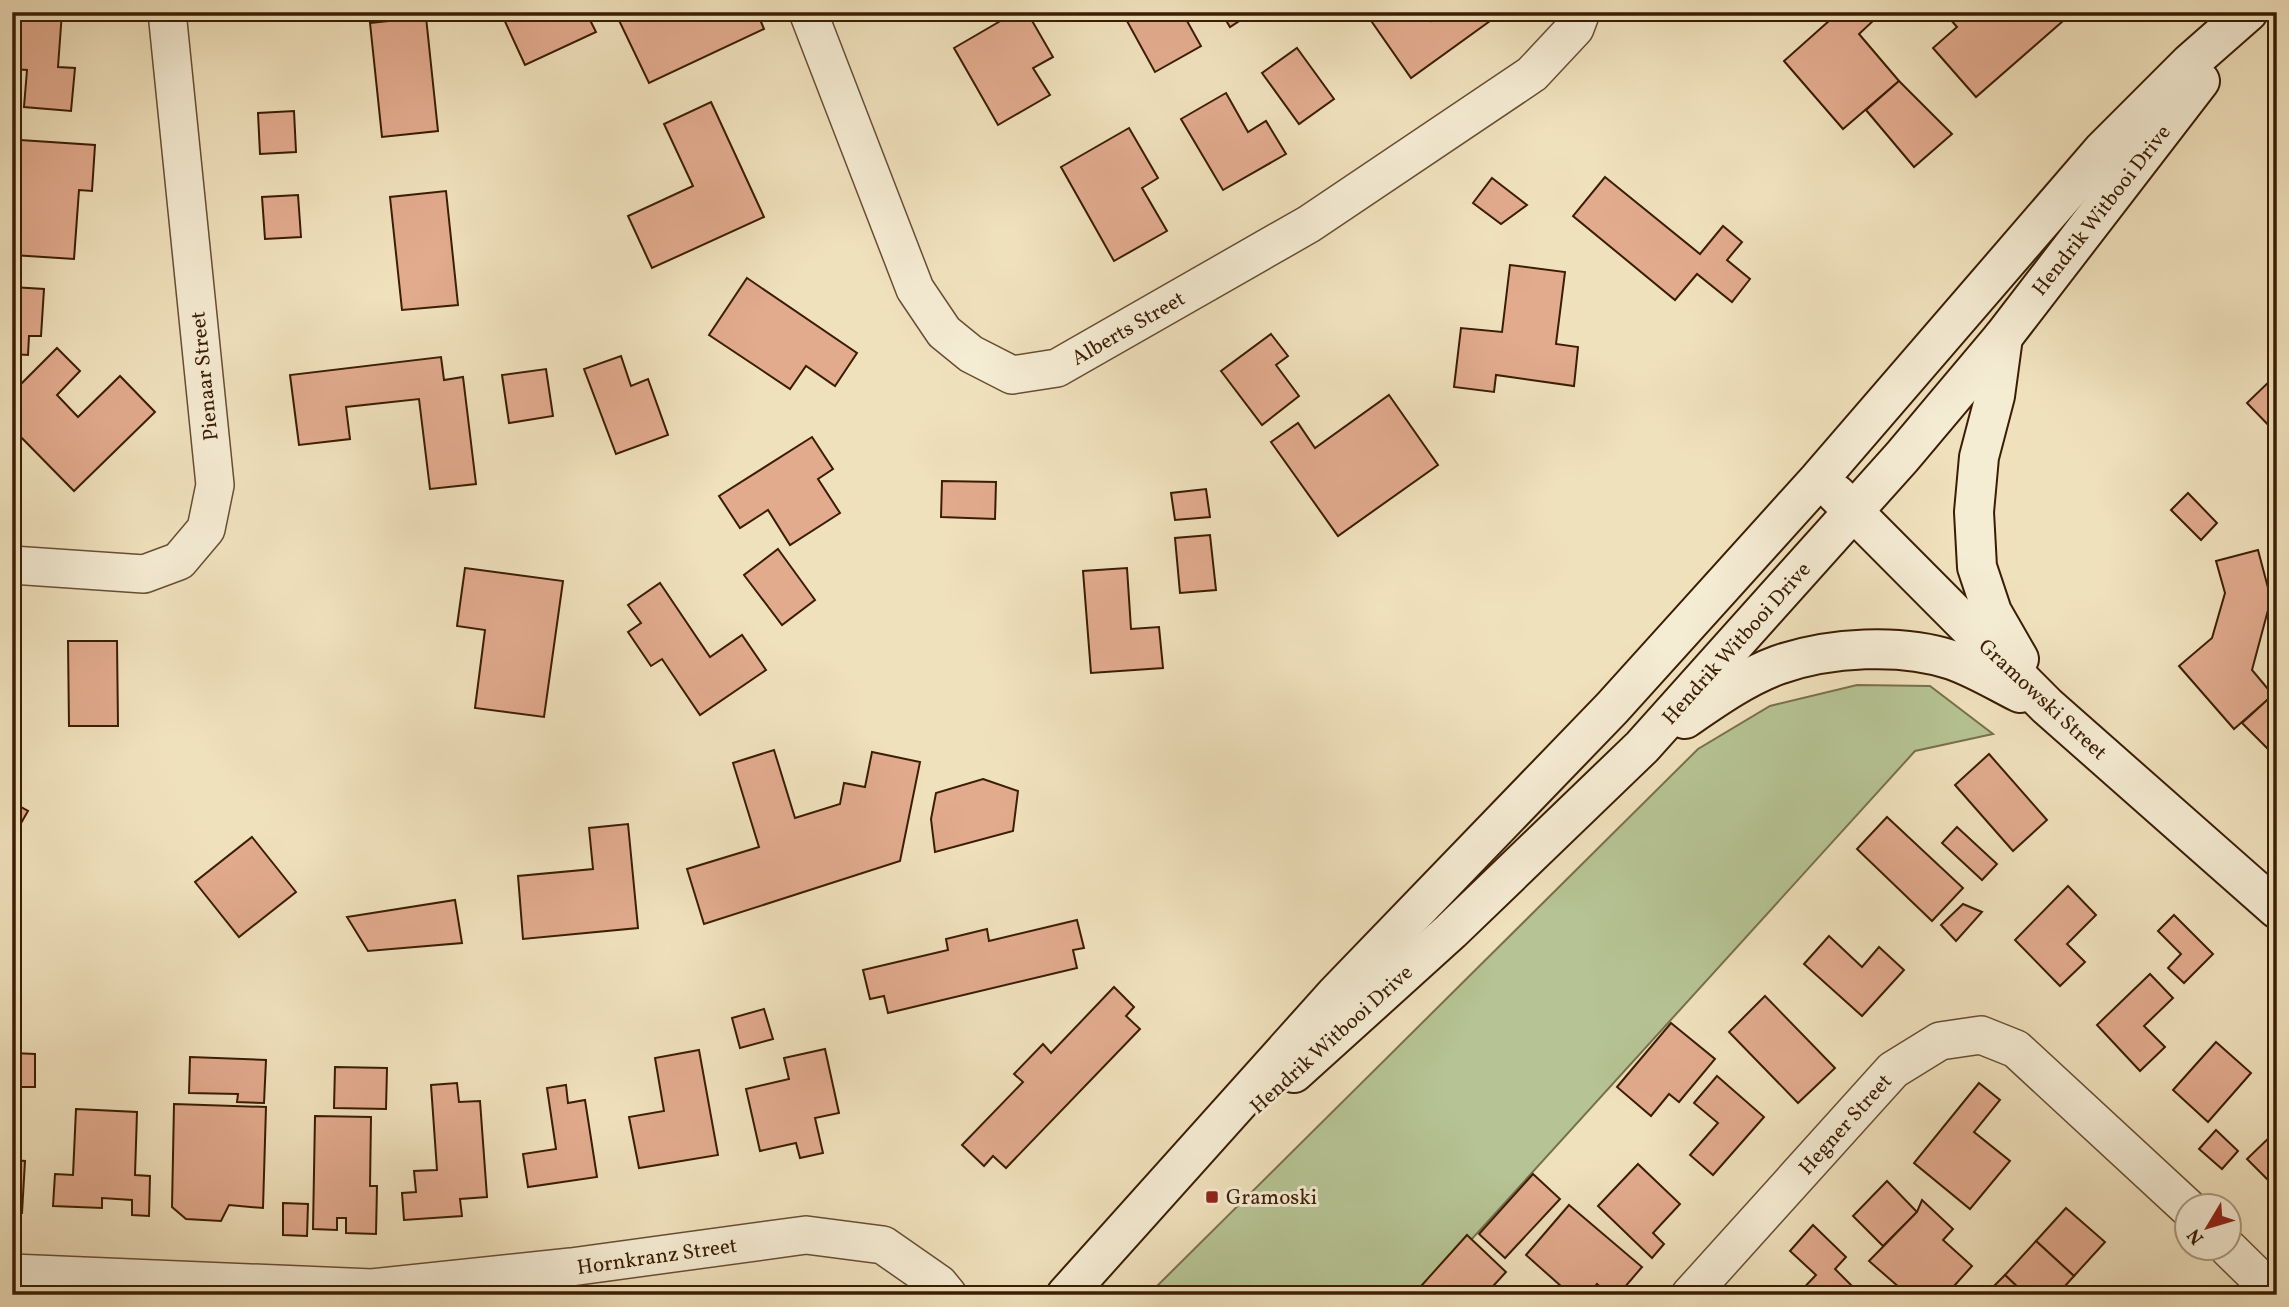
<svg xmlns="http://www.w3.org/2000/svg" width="2289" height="1307" font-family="Vollkorn,serif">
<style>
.green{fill:#b6c394;stroke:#78704c;stroke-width:2}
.building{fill:#e2ab8e;stroke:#3b1d03;stroke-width:2}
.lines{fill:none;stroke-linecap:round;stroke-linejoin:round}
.street-casing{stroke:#684e32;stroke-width:40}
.secondary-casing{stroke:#3b1d03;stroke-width:42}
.street{stroke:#f5ecd4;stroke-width:37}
.secondary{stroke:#f5ecd4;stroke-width:38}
.poi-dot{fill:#8f2418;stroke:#f5ecd4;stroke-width:2.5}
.labels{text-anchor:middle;stroke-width:6;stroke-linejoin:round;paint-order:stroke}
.street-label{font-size:21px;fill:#3b1d03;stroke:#f5ecd4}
.poi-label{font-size:21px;fill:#3b1d03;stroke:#f5ecd4;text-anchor:start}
</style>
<rect width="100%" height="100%" fill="#f0e1bd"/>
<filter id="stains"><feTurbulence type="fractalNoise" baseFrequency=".00286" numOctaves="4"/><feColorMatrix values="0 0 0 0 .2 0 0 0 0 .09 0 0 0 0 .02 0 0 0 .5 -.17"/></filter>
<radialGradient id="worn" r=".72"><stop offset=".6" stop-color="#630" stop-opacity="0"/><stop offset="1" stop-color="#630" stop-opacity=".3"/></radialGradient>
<path class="green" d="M1857,685L1930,686L1993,734L1915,751L1421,1295H1148L1698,749L1770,706Z"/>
<g class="building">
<path d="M12,12H62L58,67L75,68L71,111L24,107L27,70L12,69Z"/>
<path d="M507,12H586L596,32L525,65L502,15Z"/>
<path d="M615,12H757L764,29L649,83Z"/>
<path d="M1016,12H1027L1053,57L1033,68L1050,95L998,125L954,48Z"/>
<path d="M1122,12H1182L1201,46L1155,72Z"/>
<path d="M1221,12H1253L1230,27Z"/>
<path d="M1365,12H1425L1431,21L1444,12H1484L1490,21L1411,78Z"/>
<path d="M1839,12H1867L1874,20L1859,34L1899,81L1843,129L1784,61Z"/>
<path d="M1944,12H2069L2071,14L1976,97L1933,48L1957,27Z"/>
<path d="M426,17L438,131L382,137L370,23Z"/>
<path d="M1297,48L1334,99L1299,124L1262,73Z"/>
<path d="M1899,81L1952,134L1914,167L1866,110Z"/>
<path d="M1226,93L1248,132L1266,121L1286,154L1223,190L1181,119Z"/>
<path d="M711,102L764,217L652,268L628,216L693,186L664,124Z"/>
<path d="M294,111L296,152L260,154L258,113Z"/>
<path d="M1129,128L1158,178L1142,188L1167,231L1114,261L1061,167Z"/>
<path d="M20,140L95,145L92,191L79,190L74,259L13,255Z"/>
<path d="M1605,177L1700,254L1723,226L1742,242L1727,260L1750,279L1732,302L1697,274L1675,300L1573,216Z"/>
<path d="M1492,178L1527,205L1501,224L1473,203Z"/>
<path d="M446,191L458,305L402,310L390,197Z"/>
<path d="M298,195L301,237L265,239L262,197Z"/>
<path d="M1510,265L1565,272L1556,344L1578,347L1574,386L1496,375L1494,392L1454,387L1461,328L1502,332Z"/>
<path d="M747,278L857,353L835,386L806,366L790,389L709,335Z"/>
<path d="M12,287L44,289L41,336H29L28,355L12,354Z"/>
<path d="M1271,334L1288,356L1276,365L1299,396L1262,425L1221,371Z"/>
<path d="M57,348L80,371L57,395L78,417L120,376L155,412L74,491L12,428V393Z"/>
<path d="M621,356L631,386L648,379L668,435L616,454L584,369Z"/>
<path d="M441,357L444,380L463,377L476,484L430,489L419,399L346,407L350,439L299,445L290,375Z"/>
<path d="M546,369L553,416L509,423L502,375Z"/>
<path d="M2277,374V434L2247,403Z"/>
<path d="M1389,395L1438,465L1338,536L1271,442L1298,423L1315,448Z"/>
<path d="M812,437L833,469L818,479L840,513L790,545L768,510L740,528L719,496Z"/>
<path d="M942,481L996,482L995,519L941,517Z"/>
<path d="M1206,489L1210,517L1175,520L1171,493Z"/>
<path d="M2188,493L2217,523L2201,540L2171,510Z"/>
<path d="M1210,535L1216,590L1180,593L1175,538Z"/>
<path d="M778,549L815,600L782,625L744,575Z"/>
<path d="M2258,550L2271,599L2252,670L2273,695L2234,729L2179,666L2212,638L2225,593L2216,561Z"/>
<path d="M465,568L563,581L544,717L475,708L485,630L457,626Z"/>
<path d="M1127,568L1131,629L1159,627L1163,668L1091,673L1083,571Z"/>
<path d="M660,583L710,657L742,635L766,670L700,715L662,659L651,666L628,632L641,623L628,605Z"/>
<path d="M68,641H117L118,726H69Z"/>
<path d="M2277,691V738L2267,748L2242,723Z"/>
<path d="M774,750L795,818L840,804L844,783L865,787L872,752L920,762L900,861L704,924L687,869L759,847L733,763Z"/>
<path d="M1989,754L2047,820L2013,851L1955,785Z"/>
<path d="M983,779L1018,791L1013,831L935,852L931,819L936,793Z"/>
<path d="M12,802L28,811L12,839Z"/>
<path d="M1887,817L1963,888L1932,921L1857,849Z"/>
<path d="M628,824L638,928L523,939L518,876L593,869L589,828Z"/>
<path d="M1957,827L1997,864L1982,880L1942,843Z"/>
<path d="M252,837L296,892L239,937L195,882Z"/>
<path d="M2068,886L2096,915L2067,944L2085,962L2060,986L2015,940Z"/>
<path d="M455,900L462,943L368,951L347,917Z"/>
<path d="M1963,904L1982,912L1956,941L1941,925Z"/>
<path d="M2174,915L2213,954L2184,983L2168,968L2181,954L2158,931Z"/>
<path d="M1077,920L1084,948L1073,950L1077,968L888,1013L884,996L870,999L863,970L948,950L946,939L987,929L989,941Z"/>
<path d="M1829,936L1862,967L1879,947L1904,970L1862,1016L1804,964Z"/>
<path d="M2150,974L2173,998L2144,1026L2165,1047L2140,1071L2097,1025Z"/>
<path d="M1114,987L1134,1007L1126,1016L1140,1029L1006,1168L993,1156L984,1166L962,1145L1023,1082L1014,1074L1043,1044L1051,1053Z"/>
<path d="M1765,996L1835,1068L1798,1103L1729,1032Z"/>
<path d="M764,1009L773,1039L740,1048L732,1018Z"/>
<path d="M1671,1023L1715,1059L1679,1102L1669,1094L1651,1116L1617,1087Z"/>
<path d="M2216,1042L2251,1073L2208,1122L2173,1090Z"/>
<path d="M825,1049L839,1113L815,1118L823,1153L800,1158L796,1143L760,1151L746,1089L789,1079L784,1058Z"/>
<path d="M699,1050L718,1155L639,1168L629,1117L664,1111L655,1058Z"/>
<path d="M12,1053L35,1054V1087H12Z"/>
<path d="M190,1057L266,1060L264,1103L237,1102L238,1094L189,1093Z"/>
<path d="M335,1067L387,1068L386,1109L334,1108Z"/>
<path d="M1717,1076L1764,1117L1713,1175L1690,1155L1718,1123L1694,1103Z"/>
<path d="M457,1083L459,1102L480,1101L487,1197L460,1199L462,1216L404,1220L402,1193L416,1192L414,1171L437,1170L431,1085Z"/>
<path d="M1979,1083L2000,1100L1974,1132L2010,1161L1970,1209L1914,1163Z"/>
<path d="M566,1085L568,1103L585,1100L597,1177L528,1187L523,1154L556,1149L547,1088Z"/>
<path d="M174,1104L266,1107L263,1208L229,1205L221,1221L186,1219L172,1207Z"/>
<path d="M76,1109L137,1112L135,1175L150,1176L149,1216L132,1215V1200L102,1198V1208L53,1206L55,1174L73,1175Z"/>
<path d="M315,1116L371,1117L370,1186H377L376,1234L346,1233V1218H337V1230L313,1229Z"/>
<path d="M2216,1130L2238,1151L2222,1169L2199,1149Z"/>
<path d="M2277,1130V1189L2247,1159Z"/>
<path d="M12,1160L25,1161L22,1213L12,1212Z"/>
<path d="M1638,1164L1680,1204L1653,1233L1664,1244L1652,1258L1598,1206Z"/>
<path d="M1533,1174L1560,1199L1505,1258L1479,1234Z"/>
<path d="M1887,1181L1917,1212L1883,1246L1853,1216Z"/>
<path d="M1922,1200L1953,1229L1943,1240L1972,1266L1946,1295H1908L1869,1261L1917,1212Z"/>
<path d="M283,1203L308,1204L307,1236L283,1235Z"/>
<path d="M1569,1205L1642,1267L1618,1295H1609L1597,1284L1588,1295H1571L1526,1255Z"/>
<path d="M2066,1208L2105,1242L2074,1276L2036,1241Z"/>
<path d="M1813,1225L1846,1257L1835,1269L1861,1295H1797L1816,1275L1790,1251Z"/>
<path d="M1467,1235L1506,1272L1485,1295H1460L1457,1292L1455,1295H1413Z"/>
<path d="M2036,1241L2074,1276L2057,1295H2026L2005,1275Z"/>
<path d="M2005,1275L2026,1295H1985Z"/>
</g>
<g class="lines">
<defs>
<g id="street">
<path d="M808,12L915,289L944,332L971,354L1012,375L1057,368L1309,224L1532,74L1575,28L1581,12"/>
<path d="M12,565L144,574L179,561L206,529L215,485L167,12"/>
<path d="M2228,1248L2276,1295"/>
<path d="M12,1273L372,1288L571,1267L806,1235L883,1245L939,1284L948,1295"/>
<path d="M1690,1295L1893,1070L1940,1041L1981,1035L2016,1049L2188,1208"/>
</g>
<g id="secondary">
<path d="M2003,337L1995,396L1979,457L1974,512L1977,567L1992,612L2019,659"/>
<path d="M1836,494L2047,706L2277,909"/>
<path d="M1685,719C1714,699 1745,677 1778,665C1829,647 1901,643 1952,660C1975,668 1998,682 2020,693"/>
<path d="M1294,1073L1451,931L1642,747L1902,457L2003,337L2200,81"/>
<path d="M1066,1295L1336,994L1612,708L1819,479L2103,150L2190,63L2248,12"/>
</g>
</defs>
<use href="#street" class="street-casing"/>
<use href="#secondary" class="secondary-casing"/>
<use href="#street" class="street"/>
<use href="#secondary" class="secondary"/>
</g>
<rect class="poi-dot" x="1205" y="1190" width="14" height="14" rx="3.5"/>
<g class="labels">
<g class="street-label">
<text transform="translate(2101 210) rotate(-52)" y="7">Hendrik Witbooi Drive</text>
<text transform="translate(1128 328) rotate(-30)" y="7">Alberts Street</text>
<text transform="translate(204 376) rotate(-96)" y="7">Pienaar Street</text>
<text transform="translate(1736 643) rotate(-48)" y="7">Hendrik Witbooi Drive</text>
<text transform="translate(2043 699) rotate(43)" y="7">Gramowski Street</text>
<text transform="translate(1331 1039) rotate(-42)" y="7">Hendrik Witbooi Drive</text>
<text transform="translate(1845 1124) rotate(-48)" y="7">Hegner Street</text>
<text transform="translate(657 1256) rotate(-8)" y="7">Hornkranz Street</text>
</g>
<g class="poi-label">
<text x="1226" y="1204">Gramoski</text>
</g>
</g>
<rect width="2289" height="1307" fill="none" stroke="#f0e1bd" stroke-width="42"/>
<rect x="14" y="14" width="2261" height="1279" fill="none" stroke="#3b1d03" stroke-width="3.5"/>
<rect x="21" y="21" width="2247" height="1265" fill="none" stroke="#3b1d03" stroke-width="2"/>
<g transform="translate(2208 1227) rotate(232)"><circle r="33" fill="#f5ecd4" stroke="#ab9980" stroke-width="2"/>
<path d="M0-5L12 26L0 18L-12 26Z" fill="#8f2418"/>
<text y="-10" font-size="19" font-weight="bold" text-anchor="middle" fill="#3b1d03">N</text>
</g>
<rect width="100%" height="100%" filter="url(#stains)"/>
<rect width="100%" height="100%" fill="url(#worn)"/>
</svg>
